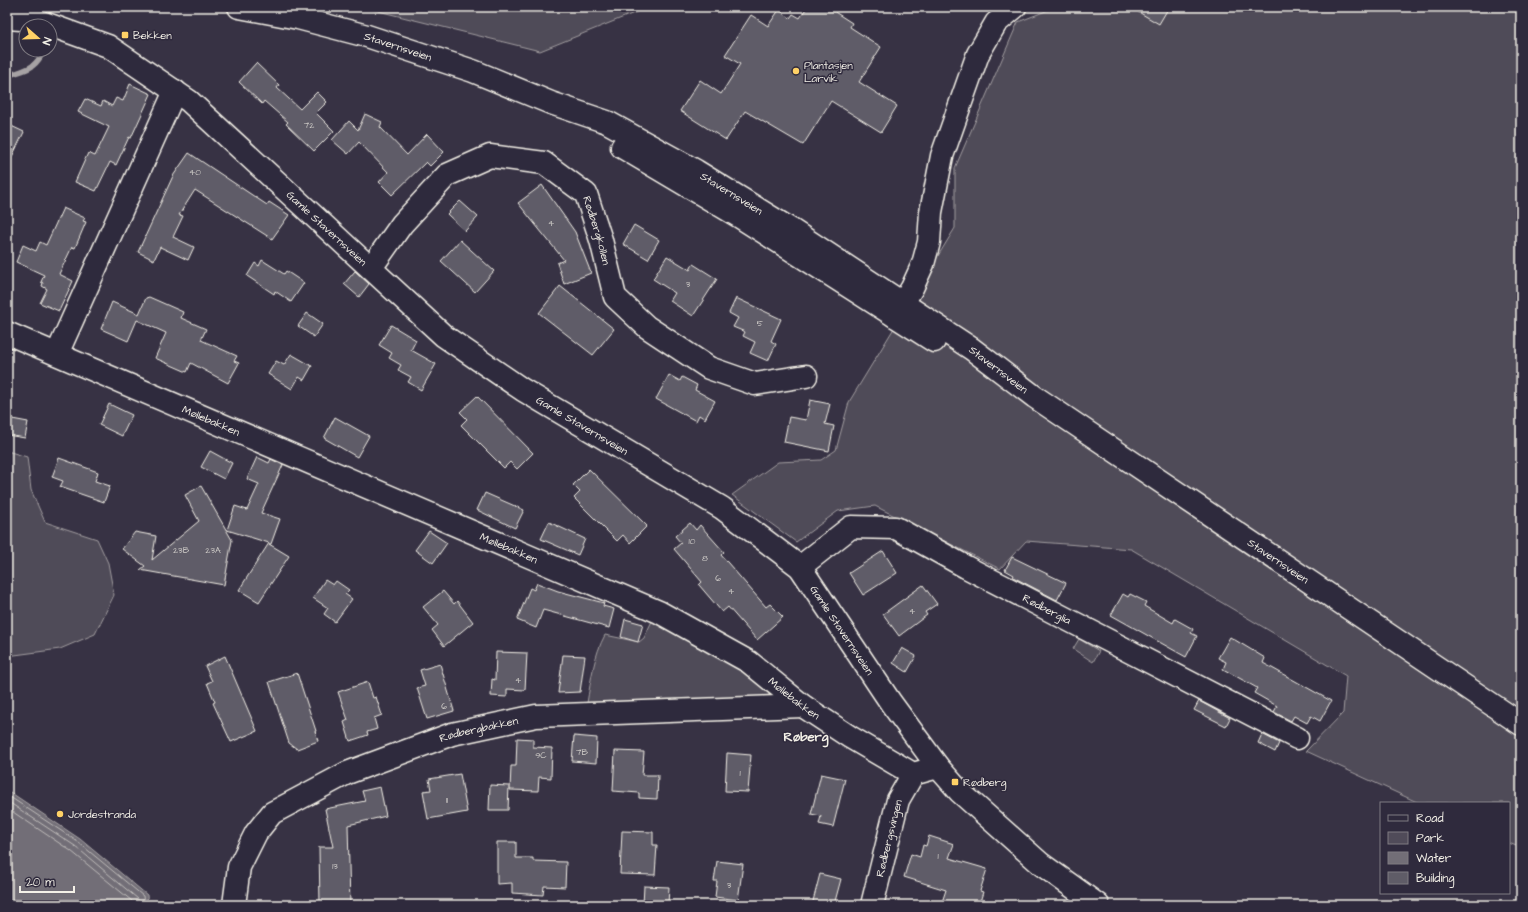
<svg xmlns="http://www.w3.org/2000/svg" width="1528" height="912" font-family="'Architects Daughter',sans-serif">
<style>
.green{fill:#504b59;stroke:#a29ea0}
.water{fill:#726e77;stroke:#a6a2a4}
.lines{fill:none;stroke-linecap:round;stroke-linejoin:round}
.shore{stroke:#c0bdbb;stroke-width:1}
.stream{stroke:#a6a2a4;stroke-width:5.5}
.building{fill:#5f5c67;stroke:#f4f1e8}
.minor-casing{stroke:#f4f1e8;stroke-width:25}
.major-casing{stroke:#f4f1e8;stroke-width:25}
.minor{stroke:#2f2a3d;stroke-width:22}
.major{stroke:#2f2a3d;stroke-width:22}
.poi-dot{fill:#ffd166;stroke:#2f2a3d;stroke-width:1.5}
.labels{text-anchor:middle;stroke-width:3;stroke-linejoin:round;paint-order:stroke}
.number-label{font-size:9px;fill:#cfccc8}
.poi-label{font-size:11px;fill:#f4f1e8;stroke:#2f2a3d;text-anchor:start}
.street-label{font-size:11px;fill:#f4f1e8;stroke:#2f2a3d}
.quarter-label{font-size:13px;font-weight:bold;fill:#f4f1e8;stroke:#2f2a3d}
</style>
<rect width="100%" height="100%" fill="#373244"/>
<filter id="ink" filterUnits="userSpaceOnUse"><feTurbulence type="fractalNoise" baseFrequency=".025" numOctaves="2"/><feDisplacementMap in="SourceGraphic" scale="8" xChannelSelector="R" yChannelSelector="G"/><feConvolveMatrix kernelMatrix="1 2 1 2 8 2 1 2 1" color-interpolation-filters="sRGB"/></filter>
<g filter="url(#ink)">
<g class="green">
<path d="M362,7H649L540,51Z"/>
<path d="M1056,7H1521V848L1509,843V803H1419L1306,751L1343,713L1346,676L1131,549L1026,541L1000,569L875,506L838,511L796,542L732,495L778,462L821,460L836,450L849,402L955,228V168L1018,22Z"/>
<path d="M7,451L27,457L31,490L45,522L97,539L108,563L114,595L95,634L60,649L7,656Z"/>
<path d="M652,621H656L739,663L772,689L768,696L589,705L587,703C591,680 594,655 605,635L639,642L644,638Z"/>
<path d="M1079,639L1099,651L1093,662L1073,649Z"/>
</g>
<path class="water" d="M7,790L80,839L147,895L148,905H7Z"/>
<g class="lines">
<g class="shore">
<path d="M7,795L78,842L143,896L144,905"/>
<path d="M7,801L75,846L138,899L139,905"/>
<path d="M7,808L71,851L132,901L133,905"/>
</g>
<g class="stream">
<path d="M50,42L52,40"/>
<path d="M7,76C26,69 35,70 44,50"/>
</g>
</g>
<g class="building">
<path d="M807,7H827L852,23L850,27L881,47L859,82L897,106L881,132L831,101L803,145L745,111L726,140L680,111L700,80L721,94L740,64L725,55L751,15L768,26L779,10L790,18L793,14L800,18Z"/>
<path d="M1130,7H1169L1159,24Z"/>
<path d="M256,63L279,85L277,88L300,109L317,92L327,102L316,113L334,131L314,151L286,124L288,122L264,101L262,104L239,82Z"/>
<path d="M130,84L151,94L131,138L129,137L116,165L110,162L96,191L75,182L88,153L95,156L109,127L78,112L85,99L101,106L103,101L112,106L116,98L123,101Z"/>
<path d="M365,114L382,122L380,127L407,155L427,134L444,152L430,166L426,162L392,195L379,182L388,172L359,142L348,154L332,140L349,121L358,130Z"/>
<path d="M7,124L24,132L7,167Z"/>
<path d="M189,153L267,205L269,202L289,215L272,239L195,190L179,215L183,216L173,237L194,247L188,260L160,247L154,260L138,252L173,176Z"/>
<path d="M542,185L575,232L591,273L564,284L557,263L564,260L518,203Z"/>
<path d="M460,201L478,217L465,231L447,214Z"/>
<path d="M63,208L85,218L83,221L86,222L75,248L72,247L59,274L73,281L59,311L40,303L47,289L42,286L43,283L41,282L44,275L16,262L23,245L36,251L40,242L46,245Z"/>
<path d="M634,225L659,240L648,259L623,244Z"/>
<path d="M460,240L494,271L475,292L441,261Z"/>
<path d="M667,256L690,270L693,264L717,279L693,316L670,301L675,293L653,279Z"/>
<path d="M262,260L284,274L286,271L304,283L291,302L275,291L274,294L247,276L255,263L259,266Z"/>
<path d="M355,271L369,284L359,297L344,284Z"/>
<path d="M560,286L614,329L593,355L539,313Z"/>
<path d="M149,297L183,312L181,318L206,329L201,340L237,356L234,361L239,363L228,383L191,363L187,372L155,358L166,333L137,320L128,341L101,329L112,302L139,314L146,298Z"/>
<path d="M736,298L781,319L771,341L776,344L768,361L750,353L755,342L743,336L745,332L733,327L738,318L729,313Z"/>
<path d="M307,313L323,324L314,337L298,326Z"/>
<path d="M391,325L416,340L411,350L436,364L421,390L408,382L411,377L398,370L401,365L389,358L392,353L379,345Z"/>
<path d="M291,354L312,366L304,380L299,377L292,389L268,374L276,361L284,365Z"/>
<path d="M669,375L680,381L682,377L697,385L695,390L715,401L705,419L699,415L696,421L656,399Z"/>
<path d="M477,396L533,453L517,469L510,462L504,468L461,425L467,419L460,412Z"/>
<path d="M810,400L830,404L825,424L834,426L829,451L784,442L789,417L806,420Z"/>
<path d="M109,404L132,415L122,436L99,425Z"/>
<path d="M335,417L369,436L357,457L324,438Z"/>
<path d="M7,418L28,422L25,438L7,435Z"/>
<path d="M210,451L232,463L224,479L201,467Z"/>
<path d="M257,457L269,463L271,459L283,465L261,513L280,519L271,544H269L289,556L259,602L239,590L269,543L227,530L235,506L247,510L259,484L247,479Z"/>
<path d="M59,458L98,472L95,481L110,486L104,502L60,487L63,481L52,477Z"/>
<path d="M589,469L647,526L630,543L623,535L617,541L574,498L580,492L573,485Z"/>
<path d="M201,486L232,540L224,585L140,570L145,566L122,549L135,532L156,536L152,560L199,521L185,495Z"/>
<path d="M485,493L524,510L515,528L477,510Z"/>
<path d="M549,522L585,539L578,555L541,539Z"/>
<path d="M690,523L696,530L700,525L724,552L721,555L766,607L770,604L783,617L757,640L728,607L722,612L699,585L702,582L674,549L681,543L675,536Z"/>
<path d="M429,531L447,543L433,563L415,550Z"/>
<path d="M883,551L897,573L863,595L849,573Z"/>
<path d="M1012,557L1066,583L1057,600L1013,577L1014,575L1005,570Z"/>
<path d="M325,580L333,585L336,581L349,590L345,594L352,599L335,622L324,614L328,608L313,598Z"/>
<path d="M537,583L558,591L604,603L603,606L614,609L609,628L543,610L536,628L517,620L530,588L534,590Z"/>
<path d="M923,585L937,604L925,612L927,615L899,636L883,614Z"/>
<path d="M443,591L454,604L457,601L473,622L444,646L432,630L438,625L423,607Z"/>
<path d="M1123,594L1128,597L1130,594L1146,602L1144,606L1173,623L1175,619L1193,629L1191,633L1197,636L1186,657L1111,615Z"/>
<path d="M625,619L643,624L638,642L621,637Z"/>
<path d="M1230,637L1265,658L1263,663L1331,701L1320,721L1311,716L1307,723L1294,716L1291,721L1274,712L1277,706L1254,693L1257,688L1223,669L1226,662L1218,658Z"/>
<path d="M902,648L916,656L907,672L893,663Z"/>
<path d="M496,652L527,653L525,690L507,689V697L491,696L492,679L495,680Z"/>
<path d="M563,655L585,656L580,692L558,693Z"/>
<path d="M225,656L257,731L231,742L213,703L215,702L207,683L212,681L205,666Z"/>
<path d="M440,664L454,711L427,719L417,688L425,686L420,670Z"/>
<path d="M297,673L316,731H315L318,741L297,749L289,743L269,682Z"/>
<path d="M368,682L373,698L376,697L382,715L374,718L377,729L367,732L368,735L350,741L344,722L348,720L338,692Z"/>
<path d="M1199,701L1230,718L1226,726L1194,710Z"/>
<path d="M1262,734L1279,743L1275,752L1258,743Z"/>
<path d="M574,736L597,738L596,763L572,761Z"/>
<path d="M517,738L533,739V747L552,748L551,778L539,777L538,791L510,790L511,766H516Z"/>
<path d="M615,751L644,752L642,775H658L657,799L639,798V793L613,791Z"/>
<path d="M727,753L751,755L748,792L725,791Z"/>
<path d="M460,774L467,812L428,819L423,791L431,790L429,779Z"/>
<path d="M821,774L845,779L833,827L819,824L821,816L811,814Z"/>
<path d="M490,785L509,786L508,810H489Z"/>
<path d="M380,787L386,816L348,825L350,905H320L319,847H333L325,809L365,801L362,791Z"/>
<path d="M622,831L653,832V845H657L655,875L620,874Z"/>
<path d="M929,836L954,844L949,858L987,869L980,891L983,892L979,905H941L946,890L904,877L911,854L920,857L923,845L926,846Z"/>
<path d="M497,842H516V858H533V861L566,862L565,887L544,886L543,895L512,893V883L497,884Z"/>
<path d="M717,861L743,864L738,900L715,897L717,881H714Z"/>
<path d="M820,874L841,879L834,905H812Z"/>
<path d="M644,886L669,887L668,905H643Z"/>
</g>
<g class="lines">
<defs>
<g id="minor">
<path id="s1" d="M7,18L36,20L108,46L189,101L444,336L523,390L722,508L800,567L891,703L938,767L960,792L1041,864L1098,905"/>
<path id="s2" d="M371,268L402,224L447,175L490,156L544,163L586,194L601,240L615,297L647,327L709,368L755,384L806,376"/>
<path d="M895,316L912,288L923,264L929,242L931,212L942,156L978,54L996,23L1015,7"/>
<path id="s3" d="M7,333L659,612L749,662L803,706L850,737L913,774L938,767"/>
<path d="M57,354L175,91"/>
<path id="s4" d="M800,567L851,527L896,528L966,567L1297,738"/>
<path id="s5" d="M234,905L239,867L256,833L272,813L347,773L452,734L536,716L803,706"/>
<path id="s6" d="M872,905L898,800L913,774"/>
</g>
<g id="major">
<path id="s7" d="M239,7L298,18L367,36L473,71L551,103L607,122L696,171L790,229L972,349L1035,397L1521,724"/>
<path d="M622,147L740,217L934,341"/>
</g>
</defs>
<use href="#minor" class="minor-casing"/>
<use href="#major" class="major-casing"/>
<use href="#minor" class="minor"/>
<use href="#major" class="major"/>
</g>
</g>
<g class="poi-dot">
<rect x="121" y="31" width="8" height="8" rx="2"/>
<circle cx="796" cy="71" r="4"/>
<rect x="951" y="778" width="8" height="8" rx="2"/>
<circle cx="60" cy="814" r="4"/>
</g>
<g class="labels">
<g class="number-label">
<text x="309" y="128">72</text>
<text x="195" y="175">40</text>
<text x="551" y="226">4</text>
<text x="688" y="287">3</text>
<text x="760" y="326">5</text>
<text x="692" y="544">10</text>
<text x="181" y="553">23B</text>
<text x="213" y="553">23A</text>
<text x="705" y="561">8</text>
<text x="718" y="581">6</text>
<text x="731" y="594">4</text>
<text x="912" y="614">4</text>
<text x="518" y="683">4</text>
<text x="444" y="709">6</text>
<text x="582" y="755">7B</text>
<text x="541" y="758">9C</text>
<text x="740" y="776">1</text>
<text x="447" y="803">11</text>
<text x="938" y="859">1</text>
<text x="335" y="869">13</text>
<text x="729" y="888">3</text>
</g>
<g class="poi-label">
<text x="133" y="39">Bekken</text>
<text x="804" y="69">Plantasjen<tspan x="804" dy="13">Larvik</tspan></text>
<text x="963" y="786">Rødberg</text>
<text x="68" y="818">Jordestranda</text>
</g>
<g class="street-label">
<text dy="4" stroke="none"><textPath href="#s7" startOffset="164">Stavernsveien</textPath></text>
<text dy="4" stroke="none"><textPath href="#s7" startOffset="530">Stavernsveien</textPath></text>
<text dy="4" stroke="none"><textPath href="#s1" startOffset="391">Gamle Stavernsveien</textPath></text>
<text dy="4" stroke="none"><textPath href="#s2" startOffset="312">Rødbergkollen</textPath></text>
<text dy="4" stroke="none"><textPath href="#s7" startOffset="850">Stavernsveien</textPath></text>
<text dy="4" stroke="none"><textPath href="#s3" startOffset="222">Møllebakken</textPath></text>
<text dy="4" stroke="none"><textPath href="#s1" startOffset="715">Gamle Stavernsveien</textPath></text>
<text dy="4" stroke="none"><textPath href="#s3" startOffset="546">Møllebakken</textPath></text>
<text dy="4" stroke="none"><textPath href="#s7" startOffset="1189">Stavernsveien</textPath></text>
<text dy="4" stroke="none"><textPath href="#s4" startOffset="281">Rødberglia</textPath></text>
<text dy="4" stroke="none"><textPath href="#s1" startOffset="1051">Gamle Stavernsveien</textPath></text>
<text dy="4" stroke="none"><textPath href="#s3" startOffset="870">Møllebakken</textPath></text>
<text dy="4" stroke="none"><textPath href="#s5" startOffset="326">Rødbergbakken</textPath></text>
<text dy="4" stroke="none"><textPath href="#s6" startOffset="69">Rødbergsvingen</textPath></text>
</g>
<g class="quarter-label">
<text x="806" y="741">Røberg</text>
</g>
</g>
<rect width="1528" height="912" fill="none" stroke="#2f2a3d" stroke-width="24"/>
<rect x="12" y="12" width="1504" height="888" fill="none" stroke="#f4f1e8" stroke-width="1.5" filter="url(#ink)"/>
<rect x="1380" y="802" width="130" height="92" fill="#2f2a3d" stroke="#7e7a81"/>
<rect x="1388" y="815" width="20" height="6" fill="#2f2a3d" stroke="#7e7a81"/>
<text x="1416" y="822" font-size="12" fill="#f4f1e8">Road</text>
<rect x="1388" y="832" width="20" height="12" fill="#504b59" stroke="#7e7a81"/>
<text x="1416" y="842" font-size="12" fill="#f4f1e8">Park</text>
<rect x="1388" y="852" width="20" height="12" fill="#726e77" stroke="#7e7a81"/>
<text x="1416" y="862" font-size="12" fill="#f4f1e8">Water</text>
<rect x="1388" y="872" width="20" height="12" fill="#5f5c67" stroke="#7e7a81"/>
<text x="1416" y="882" font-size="12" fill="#f4f1e8">Building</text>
<g transform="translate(38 38) rotate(110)"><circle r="19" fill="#2f2a3d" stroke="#7e7a81"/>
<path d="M0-3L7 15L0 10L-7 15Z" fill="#ffd166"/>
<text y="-6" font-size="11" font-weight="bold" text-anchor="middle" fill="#f4f1e8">N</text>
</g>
<path d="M20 886v6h54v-6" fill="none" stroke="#f4f1e8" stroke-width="2"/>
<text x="26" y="886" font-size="12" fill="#f4f1e8" stroke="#2f2a3d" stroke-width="3" paint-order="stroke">20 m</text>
</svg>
